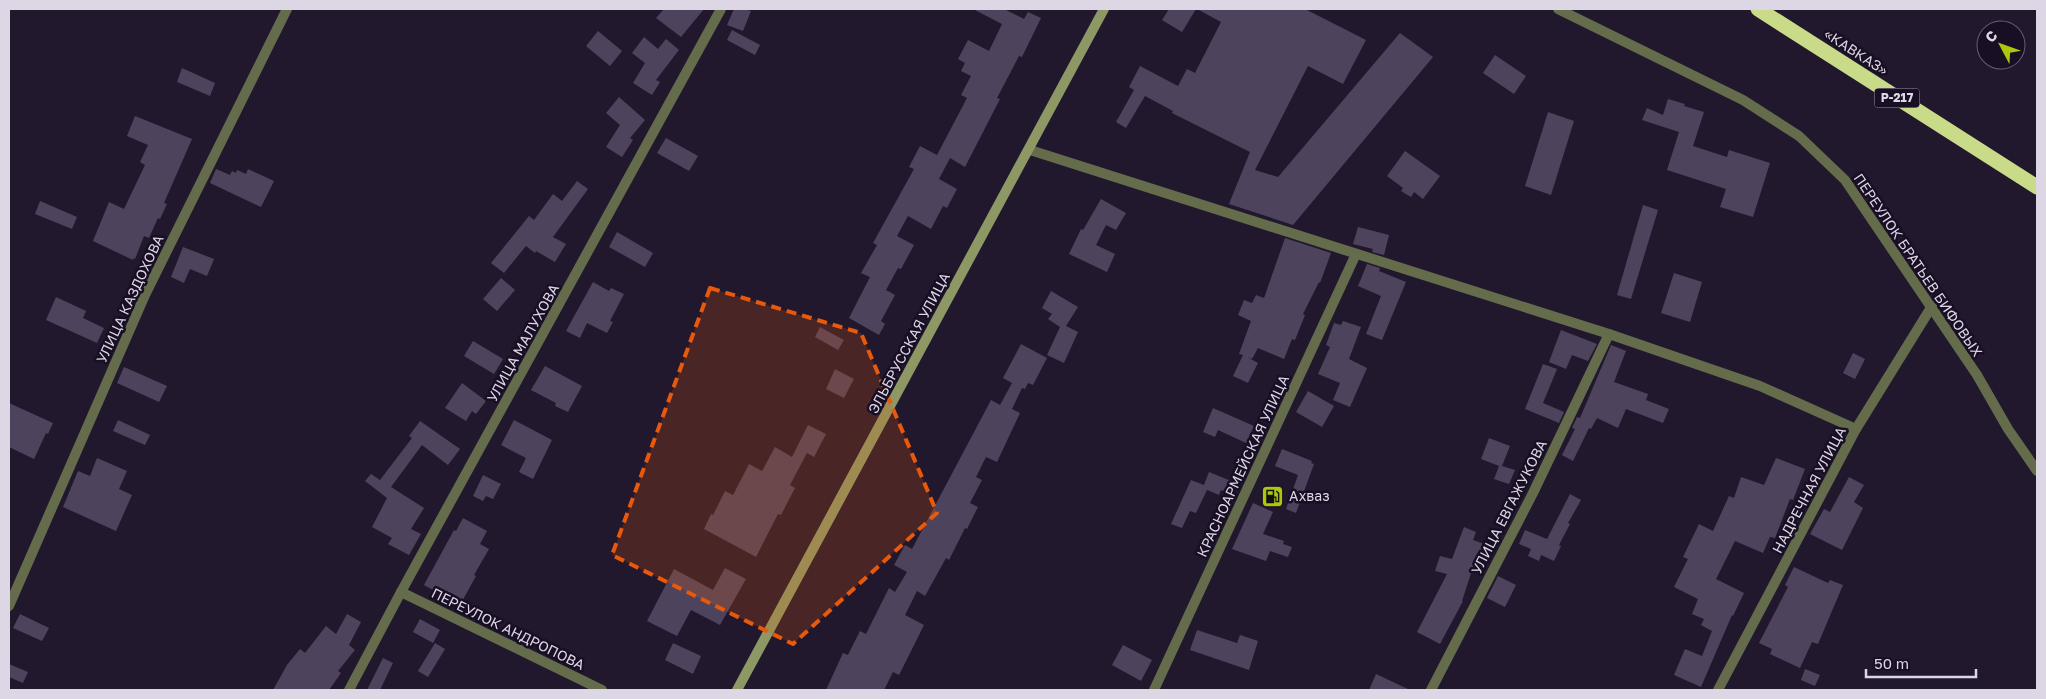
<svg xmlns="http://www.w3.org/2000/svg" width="2046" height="699" font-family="'Golos Text',sans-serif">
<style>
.building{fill:#4e435c}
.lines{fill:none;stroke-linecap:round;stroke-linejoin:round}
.street{stroke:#646c4c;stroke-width:10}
.secondary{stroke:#8d9864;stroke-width:10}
.highway{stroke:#c9db88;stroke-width:15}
.marked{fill:#e8590c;fill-opacity:0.2;stroke:#e8590c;stroke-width:4;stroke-dasharray:10 6;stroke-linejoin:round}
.labels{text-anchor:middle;stroke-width:5;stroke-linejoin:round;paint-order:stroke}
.shield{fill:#190f24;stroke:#a29aab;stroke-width:1}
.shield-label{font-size:12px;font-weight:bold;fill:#dcd6e5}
.street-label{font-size:14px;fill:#dcd6e5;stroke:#190f24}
.poi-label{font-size:14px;fill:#dcd6e5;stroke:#190f24;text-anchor:start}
</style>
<rect width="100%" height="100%" fill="#22182e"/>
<g class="building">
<path d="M664,9H704L681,37L656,18Z"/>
<path d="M734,9H744L751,11L743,31L727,25Z"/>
<path d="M973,9H1004L1024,19L1028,12L1041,18L1022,57L1019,56L997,98L1000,99L965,167L950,158L939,179L957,189L947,208L943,206L931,229L908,216L897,236L914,245L901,269L898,268L886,290L895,295L881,321L885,324L879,335L849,318L870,277L861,273L877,245L873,243L914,169L909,167L920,146L937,155L967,98L961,95L971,76L961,71L965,63L958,59L968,40L989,51L1002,24Z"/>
<path d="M1169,9H1196L1182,32L1162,20Z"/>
<path d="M1197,9H1305L1366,40L1343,84L1308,66L1255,170L1278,177L1400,33L1433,57L1293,225L1229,204L1250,152L1172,113L1173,111L1145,96L1126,128L1116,122L1134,90L1129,87L1140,66L1178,86L1187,69L1195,73L1221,22Z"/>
<path d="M732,30L760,45L755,55L727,40Z"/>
<path d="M598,31L622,51L610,66L586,46Z"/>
<path d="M644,37L658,49L666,39L679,50L656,80L660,82L652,95L633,83L645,63L632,53Z"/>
<path d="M1495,55L1526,76L1514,94L1483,73Z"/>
<path d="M182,68L215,83L210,96L177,82Z"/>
<path d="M619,97L645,120L630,138L633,140L622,157L606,147L620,125L606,113Z"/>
<path d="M1668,99L1685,104L1684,106L1704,112L1693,146L1727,157L1729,150L1770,163L1753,217L1720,207L1726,189L1667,170L1679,132L1642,120L1647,108L1663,115Z"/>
<path d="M1548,112L1574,121L1551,195L1525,186Z"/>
<path d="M135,116L192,139L164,203L167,204L160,219L158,218L149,238L144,236L135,259L133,258V260L93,241L109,202L124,209L145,165L140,162L148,145L127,136Z"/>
<path d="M666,138L698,156L689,171L657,153Z"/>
<path d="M1405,151L1440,176L1423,199L1414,192L1411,197L1401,191L1403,188L1387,176Z"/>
<path d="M216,169L230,175L232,171L236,173L237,170L246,174L248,169L274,181L261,207L210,183Z"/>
<path d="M577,181L588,189L553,237L566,244L555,262L536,251L535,253L526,246L504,273L491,263L529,216L534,220L553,194L562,201Z"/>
<path d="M1101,199L1126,213L1116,230L1106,225L1096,245L1115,254L1107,272L1069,254L1081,229L1083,230Z"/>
<path d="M40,201L77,217L72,229L35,214Z"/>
<path d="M1643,205L1658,210L1631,299L1617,295Z"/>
<path d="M1358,227L1389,235L1384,255L1372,252L1373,249L1353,244Z"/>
<path d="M617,232L653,253L645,267L609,247Z"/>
<path d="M1285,238L1331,253L1320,283L1319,282L1303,314L1305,315L1295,340L1292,339L1284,359L1258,348L1252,359L1247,357L1258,363L1248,383L1233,376L1243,355L1239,354L1251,321L1238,315L1244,300L1252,303L1256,295L1264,298Z"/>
<path d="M183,247L214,259L207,276L190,269L184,283L171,277Z"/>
<path d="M1367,264L1380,268L1379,271L1406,282L1382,340L1366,334L1381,296L1358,286Z"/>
<path d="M1674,273L1702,282L1690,322L1661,313Z"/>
<path d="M501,278L515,290L497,311L483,299Z"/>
<path d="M593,282L609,291L611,288L624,294L610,321L613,322L607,333L587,323L580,338L566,331Z"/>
<path d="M1051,291L1078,307L1066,326L1078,332L1064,363L1047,355L1060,327L1048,319L1052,314L1042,308Z"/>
<path d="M56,297L86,311L83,318L104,328L97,343L46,320Z"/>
<path d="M1343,321L1361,327L1349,359L1367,368L1350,407L1333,400L1340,383L1318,374L1330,347L1326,345L1334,323L1341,325Z"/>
<path d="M820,327L844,340L838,350L815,337Z"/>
<path d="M1561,330L1597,344L1588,361L1572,355L1566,369L1549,362Z"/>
<path d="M473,341L503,359L494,374L464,356Z"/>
<path d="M1021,344L1047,358L1033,385L1028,383L1025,389L1022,388L1012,409L1020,413L997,462L986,457L976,477L982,480L970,503L978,507L967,529L965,528L949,560L946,558L925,596L917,591L905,615L924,625L899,675L893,672L884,690H826L843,653L848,655L860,631L866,634L889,588L895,592L907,572L894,565L905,545L912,549L991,400L1000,405L1012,383L1003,378Z"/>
<path d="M1611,345L1626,351L1614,382L1648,394L1646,400L1669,409L1663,423L1626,409L1618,428L1597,418L1591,429L1589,428L1573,461L1562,455L1575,429L1572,428L1577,417L1580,418Z"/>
<path d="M1853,353L1865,359L1855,379L1843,373Z"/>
<path d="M1543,364L1557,369L1543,403L1564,412L1559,423L1525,409Z"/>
<path d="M545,366L582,386L568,412L555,406L556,403L531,390Z"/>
<path d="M124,367L167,386L159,402L117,383Z"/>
<path d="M835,369L854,379L844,398L826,389Z"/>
<path d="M462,383L486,401L476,414L472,411L466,421L445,408Z"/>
<path d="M1308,391L1334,406L1322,427L1296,412Z"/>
<path d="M9,403L53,423L48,434L46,433L34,459L9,447Z"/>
<path d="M1213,408L1254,426L1246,443L1218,430L1215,437L1203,432Z"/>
<path d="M118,420L150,435L145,445L113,431Z"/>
<path d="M514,420L552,440L533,479L519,472L526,458L501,445Z"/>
<path d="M420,421L460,449L448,465L422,445L391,487L424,508L411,529L421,534L409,555L388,544L392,538L372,527L387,498L365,481L371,474L380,480L412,438L409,436Z"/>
<path d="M808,425L826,434L814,457L807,453L790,485L795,488L781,515L778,514L756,557L704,529L711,514L713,515L725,491L733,495L749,464L762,471L775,447L792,457Z"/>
<path d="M1489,438L1510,446L1502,466L1515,470L1509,484L1494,479L1499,466L1481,459Z"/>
<path d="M1282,449L1312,461L1311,463L1314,464L1296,513L1286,509L1298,475L1275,466Z"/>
<path d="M97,458L127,471L119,489L132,495L116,531L63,507L78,471L90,476Z"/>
<path d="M1776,458L1805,469L1793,500L1790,499L1775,538L1770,537L1763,553L1735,541L1716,579L1744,593L1733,616L1732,615L1701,687L1674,675L1685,649L1702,656L1712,631L1701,625L1704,619L1692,614L1698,599L1674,587L1688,559L1683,557L1699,524L1713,531L1729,496L1734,498L1741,477L1764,485Z"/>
<path d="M1209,472L1231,481L1226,492L1221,490L1219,495L1207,490L1196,513L1190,511L1182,528L1171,524L1191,480L1204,485Z"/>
<path d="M483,475L501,484L493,499L486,496L483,501L473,496Z"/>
<path d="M1849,477L1864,485L1854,502L1863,508L1842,550L1810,534L1824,509L1830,512Z"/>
<path d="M1570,494L1581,500L1568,523L1570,524L1559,545L1561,546L1554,561L1541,555L1539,561L1528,556L1531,549L1519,544L1525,530L1547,539Z"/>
<path d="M1253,503L1273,512L1263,534L1284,541L1283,544L1292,547L1288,557L1270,551L1266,561L1232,549Z"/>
<path d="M463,518L487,531L480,544L489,549L474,575L476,576L460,605L424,585L454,530L456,531Z"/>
<path d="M1464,527L1476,532L1473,540L1484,544L1477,562L1475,561L1462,601H1463L1440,644L1417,632L1447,574L1435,571L1440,556L1452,559Z"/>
<path d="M1794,567L1828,583L1830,580L1843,585L1818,644L1812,642L1800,668L1770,654L1772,649L1759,643L1788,587L1785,585Z"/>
<path d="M725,568L746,579L720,625L691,610L677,636L647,621L674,569L713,590Z"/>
<path d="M1498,576L1516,585L1505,607L1487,598Z"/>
<path d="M20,614L49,628L42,641L13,628Z"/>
<path d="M347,614L361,622L349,645L355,650L338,671L341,673L329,690H273L287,665L300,649L305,653L326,626L336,634Z"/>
<path d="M420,619L440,630L433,643L413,632Z"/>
<path d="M1197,630L1237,643L1240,635L1258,641L1249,670L1190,650Z"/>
<path d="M435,643L445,649L428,677L418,671Z"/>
<path d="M673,643L701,656L693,674L665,660Z"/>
<path d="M1123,645L1152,660L1141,681L1112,665Z"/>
<path d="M383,658L393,663L380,690H367Z"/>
<path d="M9,664L28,672L23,683L9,677Z"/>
<path d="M1805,669L1820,675L1815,686L1801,680Z"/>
<path d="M1376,674L1410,690H1369Z"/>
</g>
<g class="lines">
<g class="street">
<path d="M1558,9L1743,100L1799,136L1845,180L1977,375L2008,429L2037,471"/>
<path d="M1030,150L1609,334L1760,386L1856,429"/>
<path d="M401,592L602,690"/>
<path d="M9,606L145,295L287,9"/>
<path d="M349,690L401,592L721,9"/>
<path d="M1154,690L1356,254"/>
<path d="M1431,690L1533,493L1609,334"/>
<path d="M1718,690L1856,429L1932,306"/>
</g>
<path class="secondary" d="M737,690L1104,9"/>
<path class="highway" d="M1758,9L2037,187"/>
</g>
<path class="marked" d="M710,288L861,333L937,513L793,644L612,555Z"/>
<defs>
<symbol id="fuel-square" viewBox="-11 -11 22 22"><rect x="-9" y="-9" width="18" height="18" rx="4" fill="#adc60e" stroke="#190f24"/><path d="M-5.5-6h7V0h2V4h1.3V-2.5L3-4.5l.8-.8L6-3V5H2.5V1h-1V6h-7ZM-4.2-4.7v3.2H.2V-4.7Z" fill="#111"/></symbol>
</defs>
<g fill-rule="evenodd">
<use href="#fuel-square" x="1260" y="484" width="25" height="25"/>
</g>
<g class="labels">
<rect class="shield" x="1874.5" y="88.5" width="45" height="19" rx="4"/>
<g class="shield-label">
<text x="1897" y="102">Р-217</text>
</g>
<g class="street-label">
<text transform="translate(1856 52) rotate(33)" y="5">«КАВКАЗ»</text>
<text transform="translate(1918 265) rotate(56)" y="5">ПЕРЕУЛОК БРАТЬЕВ БИФОВЫХ</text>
<text transform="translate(130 299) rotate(-65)" y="5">УЛИЦА КАЗДОХОВА</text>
<text transform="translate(523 343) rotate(-61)" y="5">УЛИЦА МАЛУХОВА</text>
<text transform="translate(909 343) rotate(-62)" y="5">ЭЛЬБРУССКАЯ УЛИЦА</text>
<text transform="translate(1243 466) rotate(-65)" y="5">КРАСНОАРМЕЙСКАЯ УЛИЦА</text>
<text transform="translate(1809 490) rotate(-62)" y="5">НАДРЕЧНАЯ УЛИЦА</text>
<text transform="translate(1509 507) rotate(-63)" y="5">УЛИЦА ЕВГАЖУКОВА</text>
<text transform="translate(508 629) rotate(26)" y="5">ПЕРЕУЛОК АНДРОПОВА</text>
</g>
<g class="poi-label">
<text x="1289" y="501">Ахваз</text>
</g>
</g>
<rect width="2046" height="699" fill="none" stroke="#dcd6e5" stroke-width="20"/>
<g transform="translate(2001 45) rotate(311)"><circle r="24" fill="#190f24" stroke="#675f71"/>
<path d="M0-4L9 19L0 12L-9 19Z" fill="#adc60e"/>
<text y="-8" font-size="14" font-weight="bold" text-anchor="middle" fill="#dcd6e5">С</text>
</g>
<path d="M1866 669v8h110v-8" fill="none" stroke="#dcd6e5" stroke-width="2.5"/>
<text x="1874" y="669" font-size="15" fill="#dcd6e5" stroke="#190f24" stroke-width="4" paint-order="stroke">50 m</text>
</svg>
